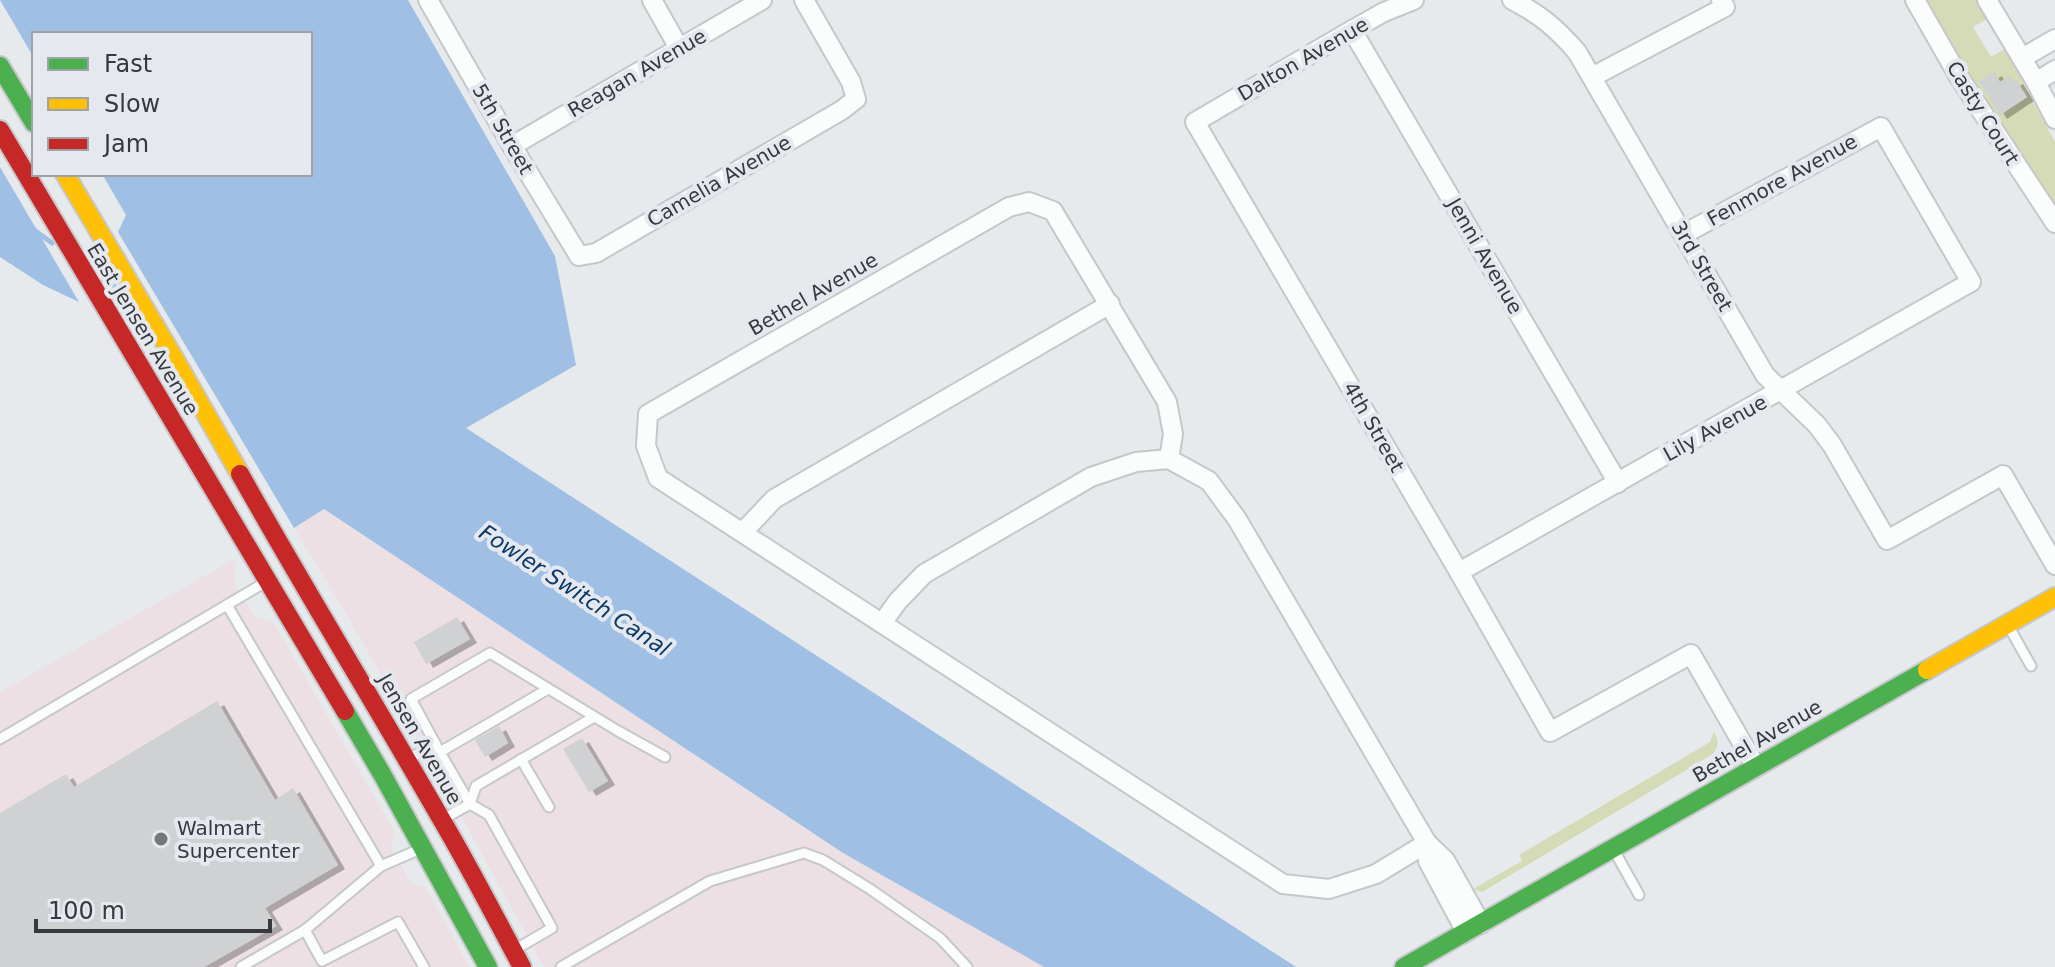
<svg xmlns="http://www.w3.org/2000/svg" width="2055" height="967" font-family="'DejaVu Sans',sans-serif">
<style>
.commercial{fill:#ece0e5}
.green{fill:#d5dbb7}
.water{fill:#9fbfe4}
.lines{fill:none;stroke-linecap:round;stroke-linejoin:round}
.stream{stroke:#9fbfe4;stroke-width:5}
.building{fill:#cfd1d3;filter:url(#shadow)}
.lane-casing{stroke:#c5c7c9;stroke-width:13}
.street-casing{stroke:#c5c7c9;stroke-width:22}
.fast-casing{stroke:#c5c7c9;stroke-width:22}
.slow-casing{stroke:#c5c7c9;stroke-width:22}
.jam-casing{stroke:#c5c7c9;stroke-width:22}
.lane{stroke:#fbfcfc;stroke-width:9}
.street{stroke:#fbfcfc;stroke-width:18}
.fast{stroke:#4caf50;stroke-width:18}
.slow{stroke:#ffc107;stroke-width:18}
.jam{stroke:#c62828;stroke-width:18}
.poi-dot{fill:#75777a;stroke:#e5e9ef;stroke-width:3}
.labels{text-anchor:middle;stroke-width:8;stroke-linejoin:round;paint-order:stroke}
.street-label{font-size:20px;fill:#37393c;stroke:#e5e9ef}
.poi-label{font-size:20px;fill:#37393c;stroke:#e5e9ef;text-anchor:start}
.water-label{font-size:22px;font-style:italic;fill:#0a3a69;stroke:#e5e9ef}
</style>
<defs>
<filter id="shadow"><feDropShadow dx="7" dy="4" stdDeviation="0" flood-color="#0004"/></filter>
</defs>
<rect width="100%" height="100%" fill="#e7eaed"/>
<g class="commercial">
<path d="M324,509L843,853L1044,967H544L437,772L345,612L294,528Z"/>
<path d="M236,558L234,583L255,617L273,622L395,832L391,847L411,883L426,888L469,967H0V692Z"/>
</g>
<g class="green">
<path d="M1927,0H1976L1987,19L1973,27L1991,57L2005,49L2055,142V206L1981,95Z"/>
<path d="M1714,732C1719,740 1719,746 1713,754L1482,892L1473,889L1522,861L1519,855L1710,742Z"/>
</g>
<g class="water">
<path d="M0,0H408L555,256L576,365L466,428L1296,967H1044L843,853L324,509L294,528L118,232L126,215L102,174H310V34H34V58Z"/>
<path d="M0,167L79,302L43,285L0,257Z"/>
</g>
<g class="lines">
<g class="stream">
<path d="M34,230L52,243"/>
<path d="M100,276L121,291"/>
</g>
</g>
<g class="building">
<path d="M1995,72L2000,82L2009,76L2013,82L2016,80L2027,97L2000,115L1979,81Z"/>
<path d="M457,617L470,639L426,664L414,642Z"/>
<path d="M217,701L275,800L293,788L338,865L265,908L276,926L204,967H0V813L66,774L74,787Z"/>
<path d="M499,726L508,743L485,757L475,740Z"/>
<path d="M582,738L608,781L589,792L563,749Z"/>
</g>
<g class="lines">
<defs>
<g id="lane">
<path d="M227,605L381,866L305,930"/>
<path d="M2009,627L2031,666"/>
<path d="M0,739L264,583"/>
<path d="M437,747L470,804L445,818"/>
<path d="M440,752L548,689"/>
<path d="M409,758L436,745L411,699L490,653L618,731L665,757"/>
<path d="M521,759L549,807"/>
<path d="M1615,852L1639,895"/>
<path d="M381,866L418,850"/>
<path d="M516,949L552,928L489,815L470,804L476,786L594,717"/>
<path d="M241,967L305,930L322,961L398,922L424,967"/>
<path d="M561,967L710,881L804,853L823,860L870,889L940,938L967,967"/>
</g>
<g id="street">
<path d="M428,0L512,146L579,256L596,253L842,110L856,99L851,82L804,0"/>
<path d="M652,0L679,48"/>
<path d="M1414,0L1384,12L1352,30L1195,122L1459,572L1550,732L1691,654L1756,767"/>
<path d="M1512,0C1541,15 1556,28 1577,52L1765,375L1817,425L1832,445L1887,540L2003,475L2055,565"/>
<path d="M1915,0L1959,77L2055,223"/>
<path d="M1987,0L2036,82L2055,119"/>
<path d="M1352,30L1618,483"/>
<path d="M2022,58L2055,39"/>
<path d="M1592,77L1725,7L1721,0"/>
<path d="M2036,82L2055,70"/>
<path d="M512,146L762,0"/>
<path d="M1169,459L1173,434L1167,402L1053,211L1029,202L1009,207L648,414L646,446L658,478L1283,884L1329,889L1376,874L1427,843"/>
<path d="M743,532L774,499L1110,304"/>
<path d="M1459,572L1971,282L1881,127L1684,234"/>
<path d="M882,623L898,601L924,574L1091,477L1136,462L1169,459L1209,481L1237,519L1427,843L1445,860L1481,924"/>
<path d="M1427,843L1428,861L1466,932"/>
</g>
<g id="fast">
<path d="M0,66L34,123"/>
<path d="M345,711L382,774L488,967"/>
<path d="M1404,967L1927,670"/>
</g>
<g id="slow">
<path d="M65,174L174,358L240,474"/>
<path d="M1927,670L2055,597"/>
</g>
<g id="jam">
<path d="M0,130L345,711"/>
<path d="M240,474C305,590 374,702 440,817C469,866 495,917 522,967"/>
</g>
</defs>
<use href="#lane" class="lane-casing"/>
<use href="#street" class="street-casing"/>
<use href="#fast" class="fast-casing"/>
<use href="#slow" class="slow-casing"/>
<use href="#jam" class="jam-casing"/>
<use href="#lane" class="lane"/>
<use href="#street" class="street"/>
<use href="#fast" class="fast"/>
<use href="#slow" class="slow"/>
<use href="#jam" class="jam"/>
</g>
<circle class="poi-dot" cx="161" cy="839" r="8"/>
<g class="labels">
<g class="street-label">
<text transform="translate(1303 59) rotate(-30)" y="7">Dalton Avenue</text>
<text transform="translate(637 73) rotate(-30)" y="7">Reagan Avenue</text>
<text transform="translate(1983 113) rotate(58)" y="7">Casty Court</text>
<text transform="translate(503 129) rotate(60)" y="7">5th Street</text>
<text transform="translate(1782 180) rotate(-29)" y="7">Fenmore Avenue</text>
<text transform="translate(719 181) rotate(-30)" y="7">Camelia Avenue</text>
<text transform="translate(1485 256) rotate(60)" y="7">Jenni Avenue</text>
<text transform="translate(1702 266) rotate(60)" y="7">3rd Street</text>
<text transform="translate(813 294) rotate(-30)" y="7">Bethel Avenue</text>
<text transform="translate(143 329) rotate(59)" y="7">East Jensen Avenue</text>
<text transform="translate(1374 427) rotate(60)" y="7">4th Street</text>
<text transform="translate(1715 428) rotate(-29)" y="7">Lily Avenue</text>
<text transform="translate(420 739) rotate(60)" y="7">Jensen Avenue</text>
<text transform="translate(1757 741) rotate(-30)" y="7">Bethel Avenue</text>
</g>
<g class="poi-label">
<text x="177" y="835">Walmart<tspan x="177" dy="23">Supercenter</tspan></text>
</g>
<g class="water-label">
<text transform="translate(575 590) rotate(33)" y="8">Fowler Switch Canal</text>
</g>
</g>
<rect x="32" y="32" width="280" height="144" fill="#e5e9ef" stroke="#9fa3a7" stroke-width="2"/>
<rect x="48" y="58" width="40" height="12" fill="#4caf50" stroke="#9fa3a7" stroke-width="2"/>
<text x="104" y="72" font-size="24" fill="#37393c">Fast</text>
<rect x="48" y="98" width="40" height="12" fill="#ffc107" stroke="#9fa3a7" stroke-width="2"/>
<text x="104" y="112" font-size="24" fill="#37393c">Slow</text>
<rect x="48" y="138" width="40" height="12" fill="#c62828" stroke="#9fa3a7" stroke-width="2"/>
<text x="104" y="152" font-size="24" fill="#37393c">Jam</text>
<path d="M36 919v12h234v-12" fill="none" stroke="#37393c" stroke-width="4"/>
<text x="48" y="919" font-size="24" fill="#37393c" stroke="#e5e9ef" stroke-width="6" paint-order="stroke">100 m</text>
</svg>
